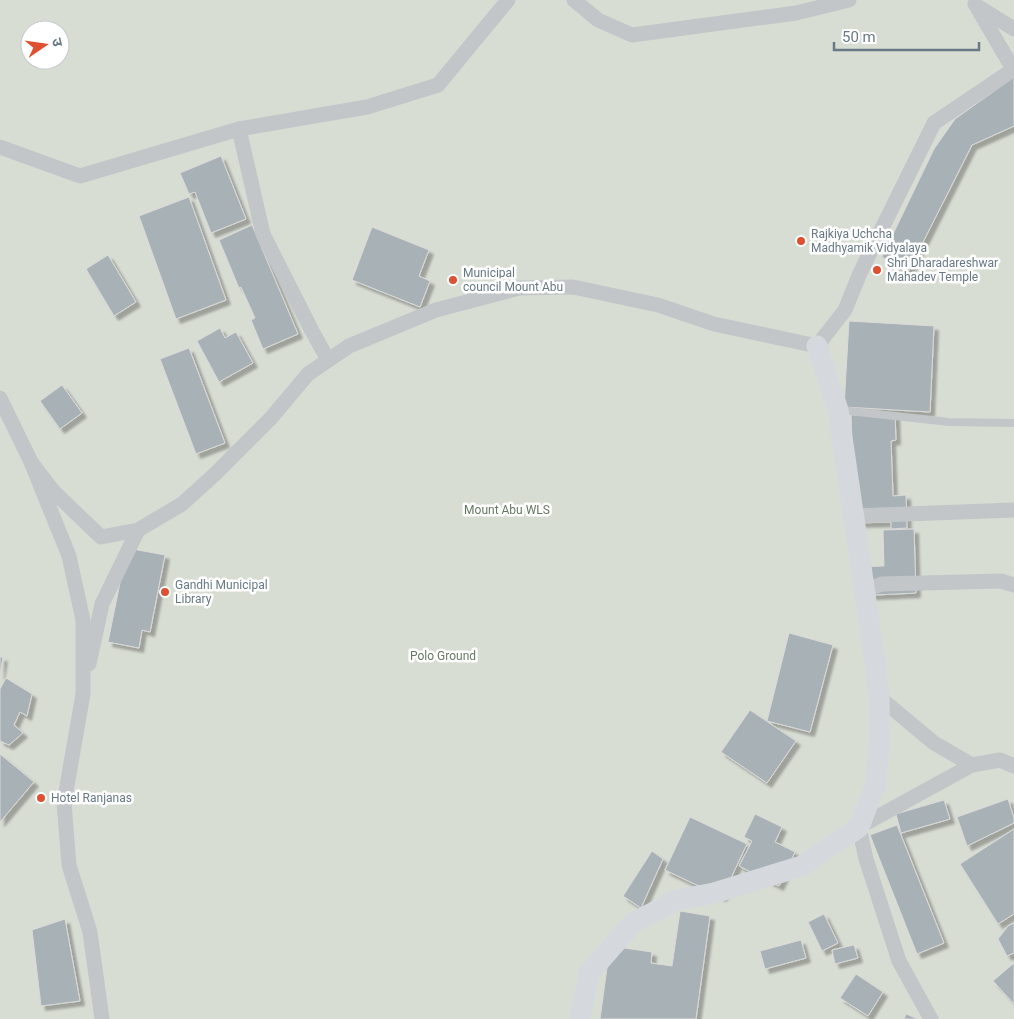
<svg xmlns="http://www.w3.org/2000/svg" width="1014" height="1019" font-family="Roboto,'Noto Sans Devanagari',sans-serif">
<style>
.green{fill:#d8ddd4;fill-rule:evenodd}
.building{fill:#a8b1b6;stroke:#dad9d8;filter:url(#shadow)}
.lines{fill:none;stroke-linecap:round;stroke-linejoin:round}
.lane{stroke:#c2c6c9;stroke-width:8}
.street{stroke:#c2c6c9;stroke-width:15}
.secondary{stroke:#d5d9dd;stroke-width:21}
.poi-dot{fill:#de502f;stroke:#fff;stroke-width:2}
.labels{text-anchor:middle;stroke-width:5;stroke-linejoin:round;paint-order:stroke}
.poi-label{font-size:12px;fill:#687985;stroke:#fff;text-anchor:start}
.park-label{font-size:12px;fill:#677862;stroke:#fff}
</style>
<defs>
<filter id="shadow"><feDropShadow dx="4.5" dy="4.5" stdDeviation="1" flood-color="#0004"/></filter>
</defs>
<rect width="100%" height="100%" fill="#f8f8f5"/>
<path class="green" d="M0,0H1014V1019H0ZM30,30H60V60H30Z"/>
<g class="building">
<path d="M1014,77V126L972,145L908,272L882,257L934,149L955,119Z"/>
<path d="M221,156L246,219L211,233L195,192L189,194L180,173Z"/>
<path d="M189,197L226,300L176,319L139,216Z"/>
<path d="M252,225L298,334L263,349L251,320L255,318L241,287L239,288L219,240Z"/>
<path d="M372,227L429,250L419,276L430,281L420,307L352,280Z"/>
<path d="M108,255L136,302L114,316L86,269Z"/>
<path d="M849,321L934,326L930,412L844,407Z"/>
<path d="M220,328L225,338L236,332L253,363L219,382L197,341Z"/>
<path d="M189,348L225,443L196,454L160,359Z"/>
<path d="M62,385L82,413L60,429L40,401Z"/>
<path d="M895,414L896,440L891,441L893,496L906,495L907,528L891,529V522L855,523L851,415Z"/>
<path d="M914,529L916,593L855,596L854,567L884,566L883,530Z"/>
<path d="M127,548L165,555L150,632L142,630L139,648L108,642Z"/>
<path d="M789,633L833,645L810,732L767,721Z"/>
<path d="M0,657H3L0,675Z"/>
<path d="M6,678L32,694L27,716L20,712L14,725L23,733L9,745L0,741V689Z"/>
<path d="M750,710L796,741L767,783L721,752Z"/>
<path d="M0,754L34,782L0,822Z"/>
<path d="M1008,799L1014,818V823L967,846L957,817Z"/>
<path d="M944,800L950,819L901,833L896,814Z"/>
<path d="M755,814L782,827L775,842L795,852L779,886L739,866L752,841L744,837Z"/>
<path d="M690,817L747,844L722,897L665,870Z"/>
<path d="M897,825L944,943L917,954L870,835Z"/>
<path d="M1014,829V914L998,924L960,864Z"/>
<path d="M652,851L663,859L641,908L623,896Z"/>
<path d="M680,911L710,916L696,1019H600L610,946L652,952L651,963L672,966Z"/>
<path d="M824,914L838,943L822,951L808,922Z"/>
<path d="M65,919L80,1001L41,1006L32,930Z"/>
<path d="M1014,923V953L1007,956L998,939L1008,926Z"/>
<path d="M801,940L806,958L765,969L760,951Z"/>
<path d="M854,945L858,958L835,964L832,950Z"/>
<path d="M1014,963V1004L993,981Z"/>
<path d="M856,974L883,992L868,1016L840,998Z"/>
<path d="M906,1014L918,1019H904Z"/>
</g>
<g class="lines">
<path class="lane" d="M840,410L949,422L1014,423"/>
<g class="street">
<path d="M574,0L598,20L632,35L796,13L849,0"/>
<path d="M975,4L1013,69"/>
<path d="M977,6L1014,29"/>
<path d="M239,129L263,234L312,331L328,360"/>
<path d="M0,147L80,176L239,129L367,107L438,85L508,0"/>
<path d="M0,398L31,462L69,556L83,620V694L64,803L69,865L90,932L102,1019"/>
<path d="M31,462L54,492L101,537L138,530L182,504L214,475L271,418L308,374L349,346L436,310L519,288L573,287L658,305L714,324L817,346L845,310L860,273L934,123L1014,69"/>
<path d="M853,516L1014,510"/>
<path d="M863,591L882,584L1001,581L1014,585"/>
<path d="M89,664L102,604L138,530"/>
<path d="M879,697L934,743L972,765"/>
<path d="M931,1019L899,961L866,859L859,827L972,765L1000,760L1014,766"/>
</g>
<path class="secondary" d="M580,1019L589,973L633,923L677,900L714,893L802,866L859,827L876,783L879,744V697L875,662L838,410L817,346"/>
</g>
<g class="poi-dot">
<circle cx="801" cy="241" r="5"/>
<circle cx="877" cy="270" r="5"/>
<circle cx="453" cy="280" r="5"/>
<circle cx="165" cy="592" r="5"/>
<circle cx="41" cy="798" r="5"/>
</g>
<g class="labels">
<g class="poi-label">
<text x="811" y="238">Rajkiya Uchcha<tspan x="811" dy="14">Madhyamik Vidyalaya</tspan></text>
<text x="887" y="267">Shri Dharadareshwar<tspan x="887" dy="14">Mahadev Temple</tspan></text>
<text x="463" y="277">Municipal<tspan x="463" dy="14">council Mount Abu</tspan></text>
<text x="175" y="589">Gandhi Municipal<tspan x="175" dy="14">Library</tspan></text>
<text x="51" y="802">Hotel Ranjanas</text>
</g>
<g class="park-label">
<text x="507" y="514">Mount Abu WLS</text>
<text x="443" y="660">Polo Ground</text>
</g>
</g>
<g transform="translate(45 45) rotate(77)"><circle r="24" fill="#ffffff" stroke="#c3c9ce"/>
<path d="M0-4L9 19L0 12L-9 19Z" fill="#de502f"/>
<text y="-8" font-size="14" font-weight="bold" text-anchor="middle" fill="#687985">उ</text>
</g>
<path d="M834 42v8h145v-8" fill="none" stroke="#687985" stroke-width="2.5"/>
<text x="842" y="42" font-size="15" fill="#687985" stroke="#ffffff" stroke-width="4" paint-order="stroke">50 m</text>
</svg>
